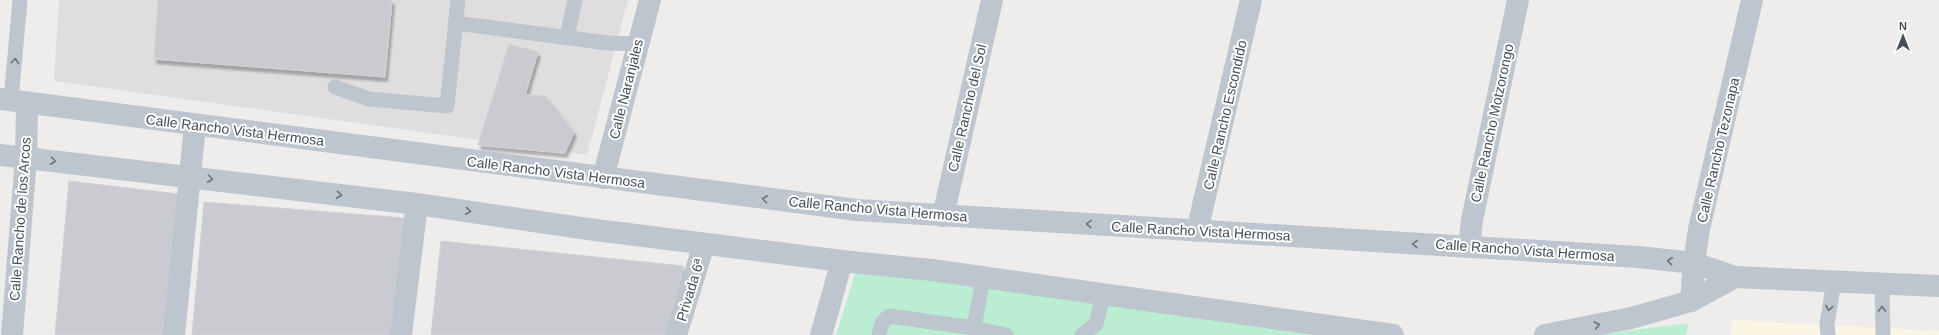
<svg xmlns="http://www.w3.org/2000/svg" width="1939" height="335" font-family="Helvetica,sans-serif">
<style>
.commercial{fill:#fbf6e4}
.education{fill:#e0ddde}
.green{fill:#baedd1}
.building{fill:#c9cbd1;stroke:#d0d2d8;filter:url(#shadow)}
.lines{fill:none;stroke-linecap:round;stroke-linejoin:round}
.service{stroke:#bdc6cf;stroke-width:15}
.minor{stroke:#bdc6cf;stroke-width:22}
.tertiary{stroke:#bdc6cf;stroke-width:22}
.oneway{stroke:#69737c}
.labels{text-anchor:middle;stroke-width:4;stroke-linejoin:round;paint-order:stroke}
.street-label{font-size:14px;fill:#454f59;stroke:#fff}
</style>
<defs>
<filter id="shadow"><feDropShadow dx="2.5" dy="4.5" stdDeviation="1" flood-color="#0004"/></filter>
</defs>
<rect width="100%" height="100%" fill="#efecec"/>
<path class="commercial" d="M1733,320L1939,331V335H1730Z"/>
<path class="education" d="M59,0H628L587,155L54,81Z"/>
<g class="green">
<path d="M856,270L1347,335H836Z"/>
<path d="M1689,323L1686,335H1595Z"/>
</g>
<g class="building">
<path d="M158,0H392L385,77L154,59Z"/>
<path d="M509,44L538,52L525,95L546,96L574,132L565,153L478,145Z"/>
<path d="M69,181L179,194L165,335H55Z"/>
<path d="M204,202L405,218L391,335H192Z"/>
<path d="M441,241L684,266L665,335H431Z"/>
</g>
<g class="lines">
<g class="service">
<path d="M456,23L608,43L637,44"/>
<path d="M567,37L575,0"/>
<path d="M335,87L369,99L447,106L458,0"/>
<path d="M11,100L20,0"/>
<path d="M1882,283L1883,335"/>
<path d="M974,328L1006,335"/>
<path d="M879,335C881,327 881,320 890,316L974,328L983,278"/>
<path d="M1082,335L1096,324L1103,295"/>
<path d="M1828,335L1827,324L1834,281"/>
</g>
<g class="minor">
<path d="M603,178L650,0"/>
<path d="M943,216L992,0"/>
<path d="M1197,231L1251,0"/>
<path d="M1469,247L1472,220L1518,0"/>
<path d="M1691,301L1694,263L1699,229L1752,0"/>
<path d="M12,335L26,158L27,103"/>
<path d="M174,335L195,125"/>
<path d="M401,335L417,204"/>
<path d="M676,335L704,244"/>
<path d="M821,335L842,261"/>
</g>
<g class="tertiary">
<path d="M0,99L857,210L1638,257L1694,263L1735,277L1939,286"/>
<path d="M0,155L417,204L588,229L842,261L932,270L1393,335"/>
<path d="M1545,335L1631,318L1691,301L1735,277"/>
</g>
</g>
<defs><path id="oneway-chevron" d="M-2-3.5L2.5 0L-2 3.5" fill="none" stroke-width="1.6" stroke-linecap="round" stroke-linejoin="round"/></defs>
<g class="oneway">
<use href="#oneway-chevron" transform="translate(15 61) rotate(-85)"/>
<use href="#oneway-chevron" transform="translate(53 161) rotate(7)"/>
<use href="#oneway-chevron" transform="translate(210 179) rotate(7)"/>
<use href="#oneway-chevron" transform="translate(339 195) rotate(7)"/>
<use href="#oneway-chevron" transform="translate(765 199) rotate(-173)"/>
<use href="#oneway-chevron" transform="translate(468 211) rotate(8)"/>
<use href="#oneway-chevron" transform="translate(1089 224) rotate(-177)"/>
<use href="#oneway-chevron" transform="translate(1415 244) rotate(-177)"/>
<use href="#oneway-chevron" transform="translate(1670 261) rotate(-174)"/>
<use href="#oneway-chevron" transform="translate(1829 308) rotate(99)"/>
<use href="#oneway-chevron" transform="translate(1882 309) rotate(-91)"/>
<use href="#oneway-chevron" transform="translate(1597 325) rotate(-13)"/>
</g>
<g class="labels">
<g class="street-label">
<text transform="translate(626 89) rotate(-76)" y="5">Calle Naranjales</text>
<text transform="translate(967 108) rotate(-77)" y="5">Calle Rancho del Sol</text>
<text transform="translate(1225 115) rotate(-77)" y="5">Calle Rancho Escondido</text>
<text transform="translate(1492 123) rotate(-78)" y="5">Calle Rancho Motzorongo</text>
<text transform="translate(235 130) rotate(7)" y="5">Calle Rancho Vista Hermosa</text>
<text transform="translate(1718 150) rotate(-77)" y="5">Calle Rancho Tezonapa</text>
<text transform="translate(556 172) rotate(7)" y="5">Calle Rancho Vista Hermosa</text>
<text transform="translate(878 209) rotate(5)" y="5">Calle Rancho Vista Hermosa</text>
<text transform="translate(20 219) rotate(-86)" y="5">Calle Rancho de los Arcos</text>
<text transform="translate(1201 231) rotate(3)" y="5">Calle Rancho Vista Hermosa</text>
<text transform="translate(1525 250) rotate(4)" y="5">Calle Rancho Vista Hermosa</text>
<text transform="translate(690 290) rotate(-73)" y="5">Privada 6ª</text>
</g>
</g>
<g transform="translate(1903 36)" stroke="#ffffff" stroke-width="3" paint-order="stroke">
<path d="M0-3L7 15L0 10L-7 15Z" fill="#454f59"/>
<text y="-6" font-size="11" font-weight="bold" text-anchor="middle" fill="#454f59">N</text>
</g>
</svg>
